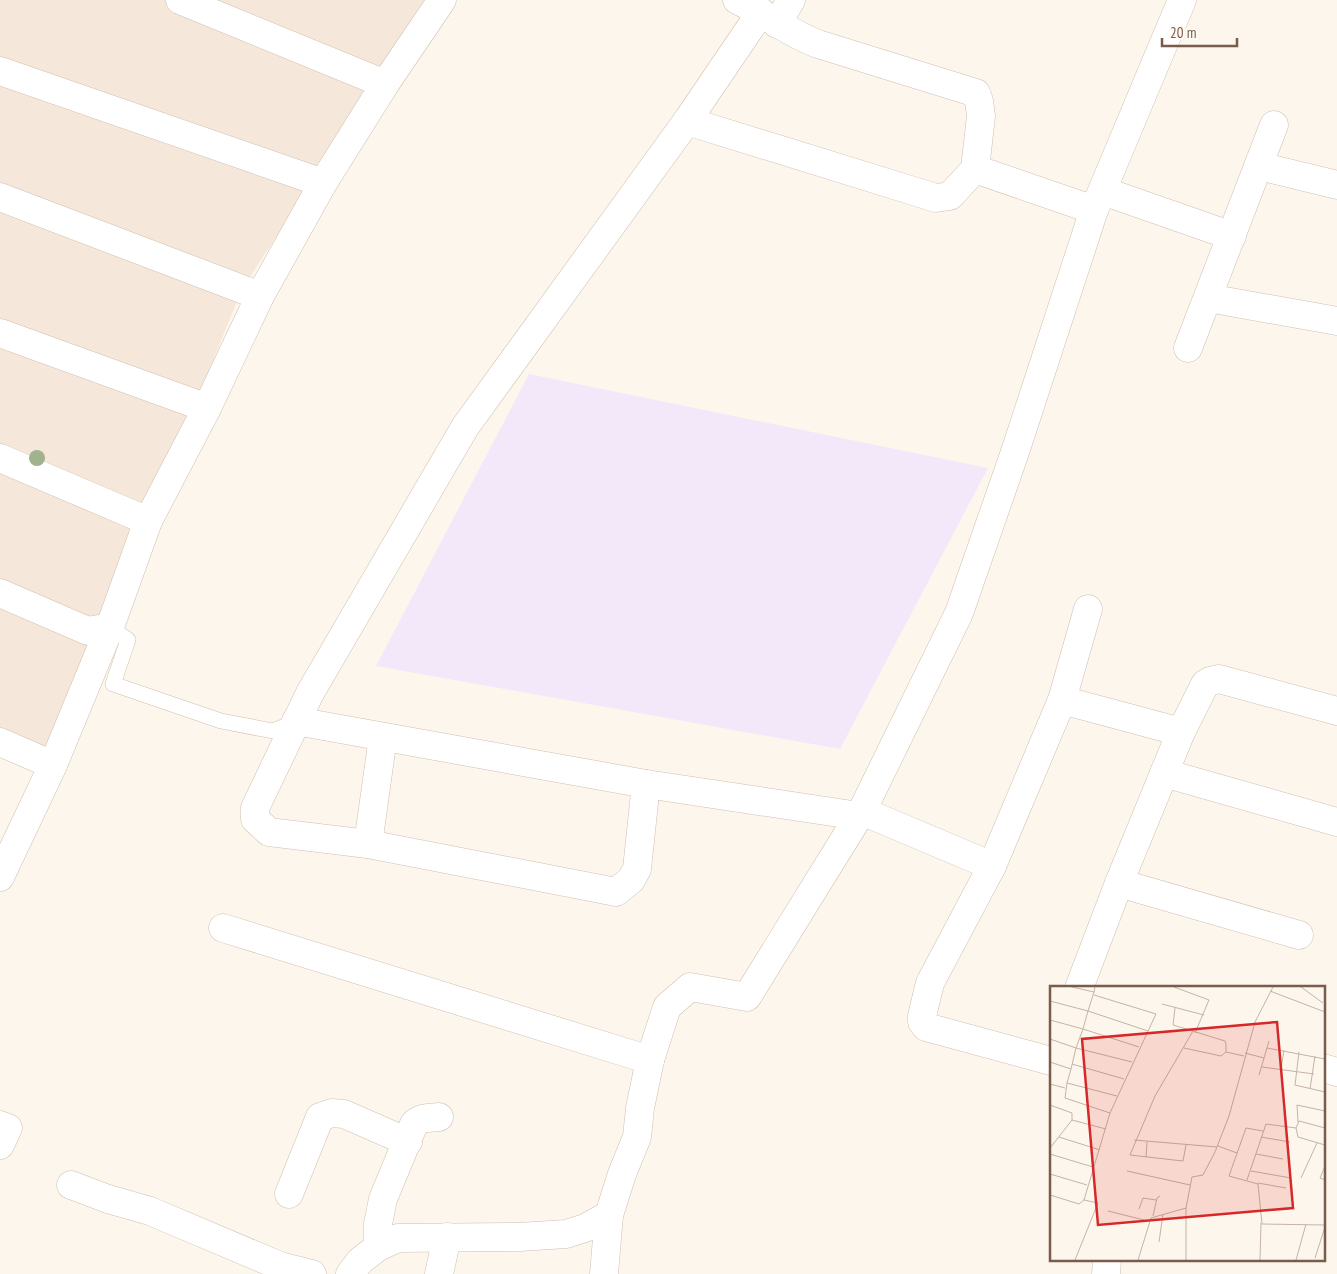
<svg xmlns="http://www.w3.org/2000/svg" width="1337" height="1274" font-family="'PT Sans Narrow',sans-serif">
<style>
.residential{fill:#f5e8da}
.education{fill:#f3e8fa}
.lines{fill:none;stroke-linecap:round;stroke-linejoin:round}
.service-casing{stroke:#d1beb0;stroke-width:16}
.minor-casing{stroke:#d1beb0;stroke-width:29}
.service{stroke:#fff;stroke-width:15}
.minor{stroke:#fff;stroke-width:28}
.tree{fill:#a0b28e}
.inset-road{fill:none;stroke:#c5b3a7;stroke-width:1}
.view{fill:#d62828;fill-opacity:0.15;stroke:#d62828;stroke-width:2.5}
.inset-edge{fill:none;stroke:#7a5c4d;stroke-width:2.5}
</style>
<rect width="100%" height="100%" fill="#fdf6ec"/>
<path class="residential" d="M0,0H432L242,289L52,758L0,735Z"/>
<path class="education" d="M529,374L988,468L840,749L376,666Z"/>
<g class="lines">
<defs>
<path id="service" d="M110,627L128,640L113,684L221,721L273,731L295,722"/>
<g id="minor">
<path d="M180,0L385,84"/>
<path d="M777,24L791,0"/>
<path d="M0,71L323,183"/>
<path d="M687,121L936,198L950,196L975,169L981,116L979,101L976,93L818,44C788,33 766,14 737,0"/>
<path d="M1259,166L1337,185"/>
<path d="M975,169L1094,210"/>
<path d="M1103,191L1232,236"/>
<path d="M0,197L260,296"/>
<path d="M1208,298L1337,321"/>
<path d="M0,333L207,408"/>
<path d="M1188,348L1274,125"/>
<path d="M0,458L148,521"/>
<path d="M0,593L88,631L110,627"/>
<path d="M1062,700L1088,609"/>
<path d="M296,721L646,784L859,816"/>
<path d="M0,742L53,765"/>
<path d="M1164,773L1337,822"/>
<path d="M646,784L637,869L631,880L616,892L368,844L269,832L255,819V808L310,693L465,427L687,121L761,12"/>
<path d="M862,811L992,866"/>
<path d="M368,844L383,737"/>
<path d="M0,877L53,765L110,627L148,521L207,408L260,296L323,183L385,84L442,0"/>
<path d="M1119,883L1299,935"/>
<path d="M223,928L650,1060"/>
<path d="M1079,988L1119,883L1181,732L1205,684L1210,681L1219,679L1337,711"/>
<path d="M1051,1061L926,1027L922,1022V1016L930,983L992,866L1062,700L1181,732"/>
<path d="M1323,1068L1337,1072"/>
<path d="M0,1125L8,1128L0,1145"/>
<path d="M71,1185L108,1199L150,1211L280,1266L312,1274"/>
<path d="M289,1194L320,1117L332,1113L344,1114L408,1142"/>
<path d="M378,1247V1224L383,1199L414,1124C421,1117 429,1118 439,1117"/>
<path d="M350,1274L360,1261L378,1247L398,1238L519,1237L566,1234L585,1228L609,1215L622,1174L637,1137L640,1108L650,1060L667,1007L690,987L747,997L862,811L959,613L1016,449L1094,210L1182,0"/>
<path d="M439,1274L447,1237"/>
<path d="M604,1274L609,1215"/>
<path d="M1106,1274L1107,1260"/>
</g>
</defs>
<use href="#service" class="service-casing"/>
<use href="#minor" class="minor-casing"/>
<use href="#service" class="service"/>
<use href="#minor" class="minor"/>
</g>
<circle class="tree" cx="37" cy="458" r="8"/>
<g transform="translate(1050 986)">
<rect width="275" height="275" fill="#fdf6ec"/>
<path class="inset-road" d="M22,1L44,6L45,1M124,1L159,14L145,47M251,1L273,17M220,5L275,26M0,15L38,25L44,6M112,18L154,29M125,22L123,39L175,55L176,58V66L171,70L134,62M0,34L33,43L38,25L98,45M0,53L26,62L33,43L89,61M217,62L275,73M176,66L194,70M249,66L245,99L275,106M195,67L214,72M0,76L21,83L26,62L82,76M22,78L74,93M212,81L264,88M21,83L17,97L67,110M231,83L234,64M209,89L219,55M17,97L15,112L60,127M0,98L15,102M260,103L265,70M0,119L22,127V134L56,143M248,136L247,119L275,125M275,142L249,135L246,142L248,151L275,159M213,145L196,142L179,190L208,198L212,238L275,239M9,151L50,164M211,151L240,156M84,154L167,161M136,159L133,175L80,169L105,110L143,45M168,160L187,167M0,162L22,134M0,168L43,181M206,168L233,173M96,171L97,156M275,180L270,192L275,194M77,185L140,199M201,185L241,192M0,188L37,199M251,192L267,157M197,194L216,138L246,142M208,197L236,202M0,209L29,218L34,214M89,223L93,212L106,214M58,225L98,235M103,230L107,212L110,210M109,256L113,228M265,272L275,241M25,274L48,217L34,214L60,127L106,28L44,9M88,274L101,232L136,222L142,191L153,189L165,166L179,130L205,36L223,1M136,274V222M210,274L211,237M246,274L256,238"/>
<path class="view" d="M227,36L243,222L48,239L32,53Z"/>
<rect width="275" height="275" class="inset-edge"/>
</g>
<path d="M1162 38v8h75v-8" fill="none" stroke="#7a5c4d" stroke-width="2.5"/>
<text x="1170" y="38" font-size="15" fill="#7a5c4d" stroke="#fffaf3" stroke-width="4" paint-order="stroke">20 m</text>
</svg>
